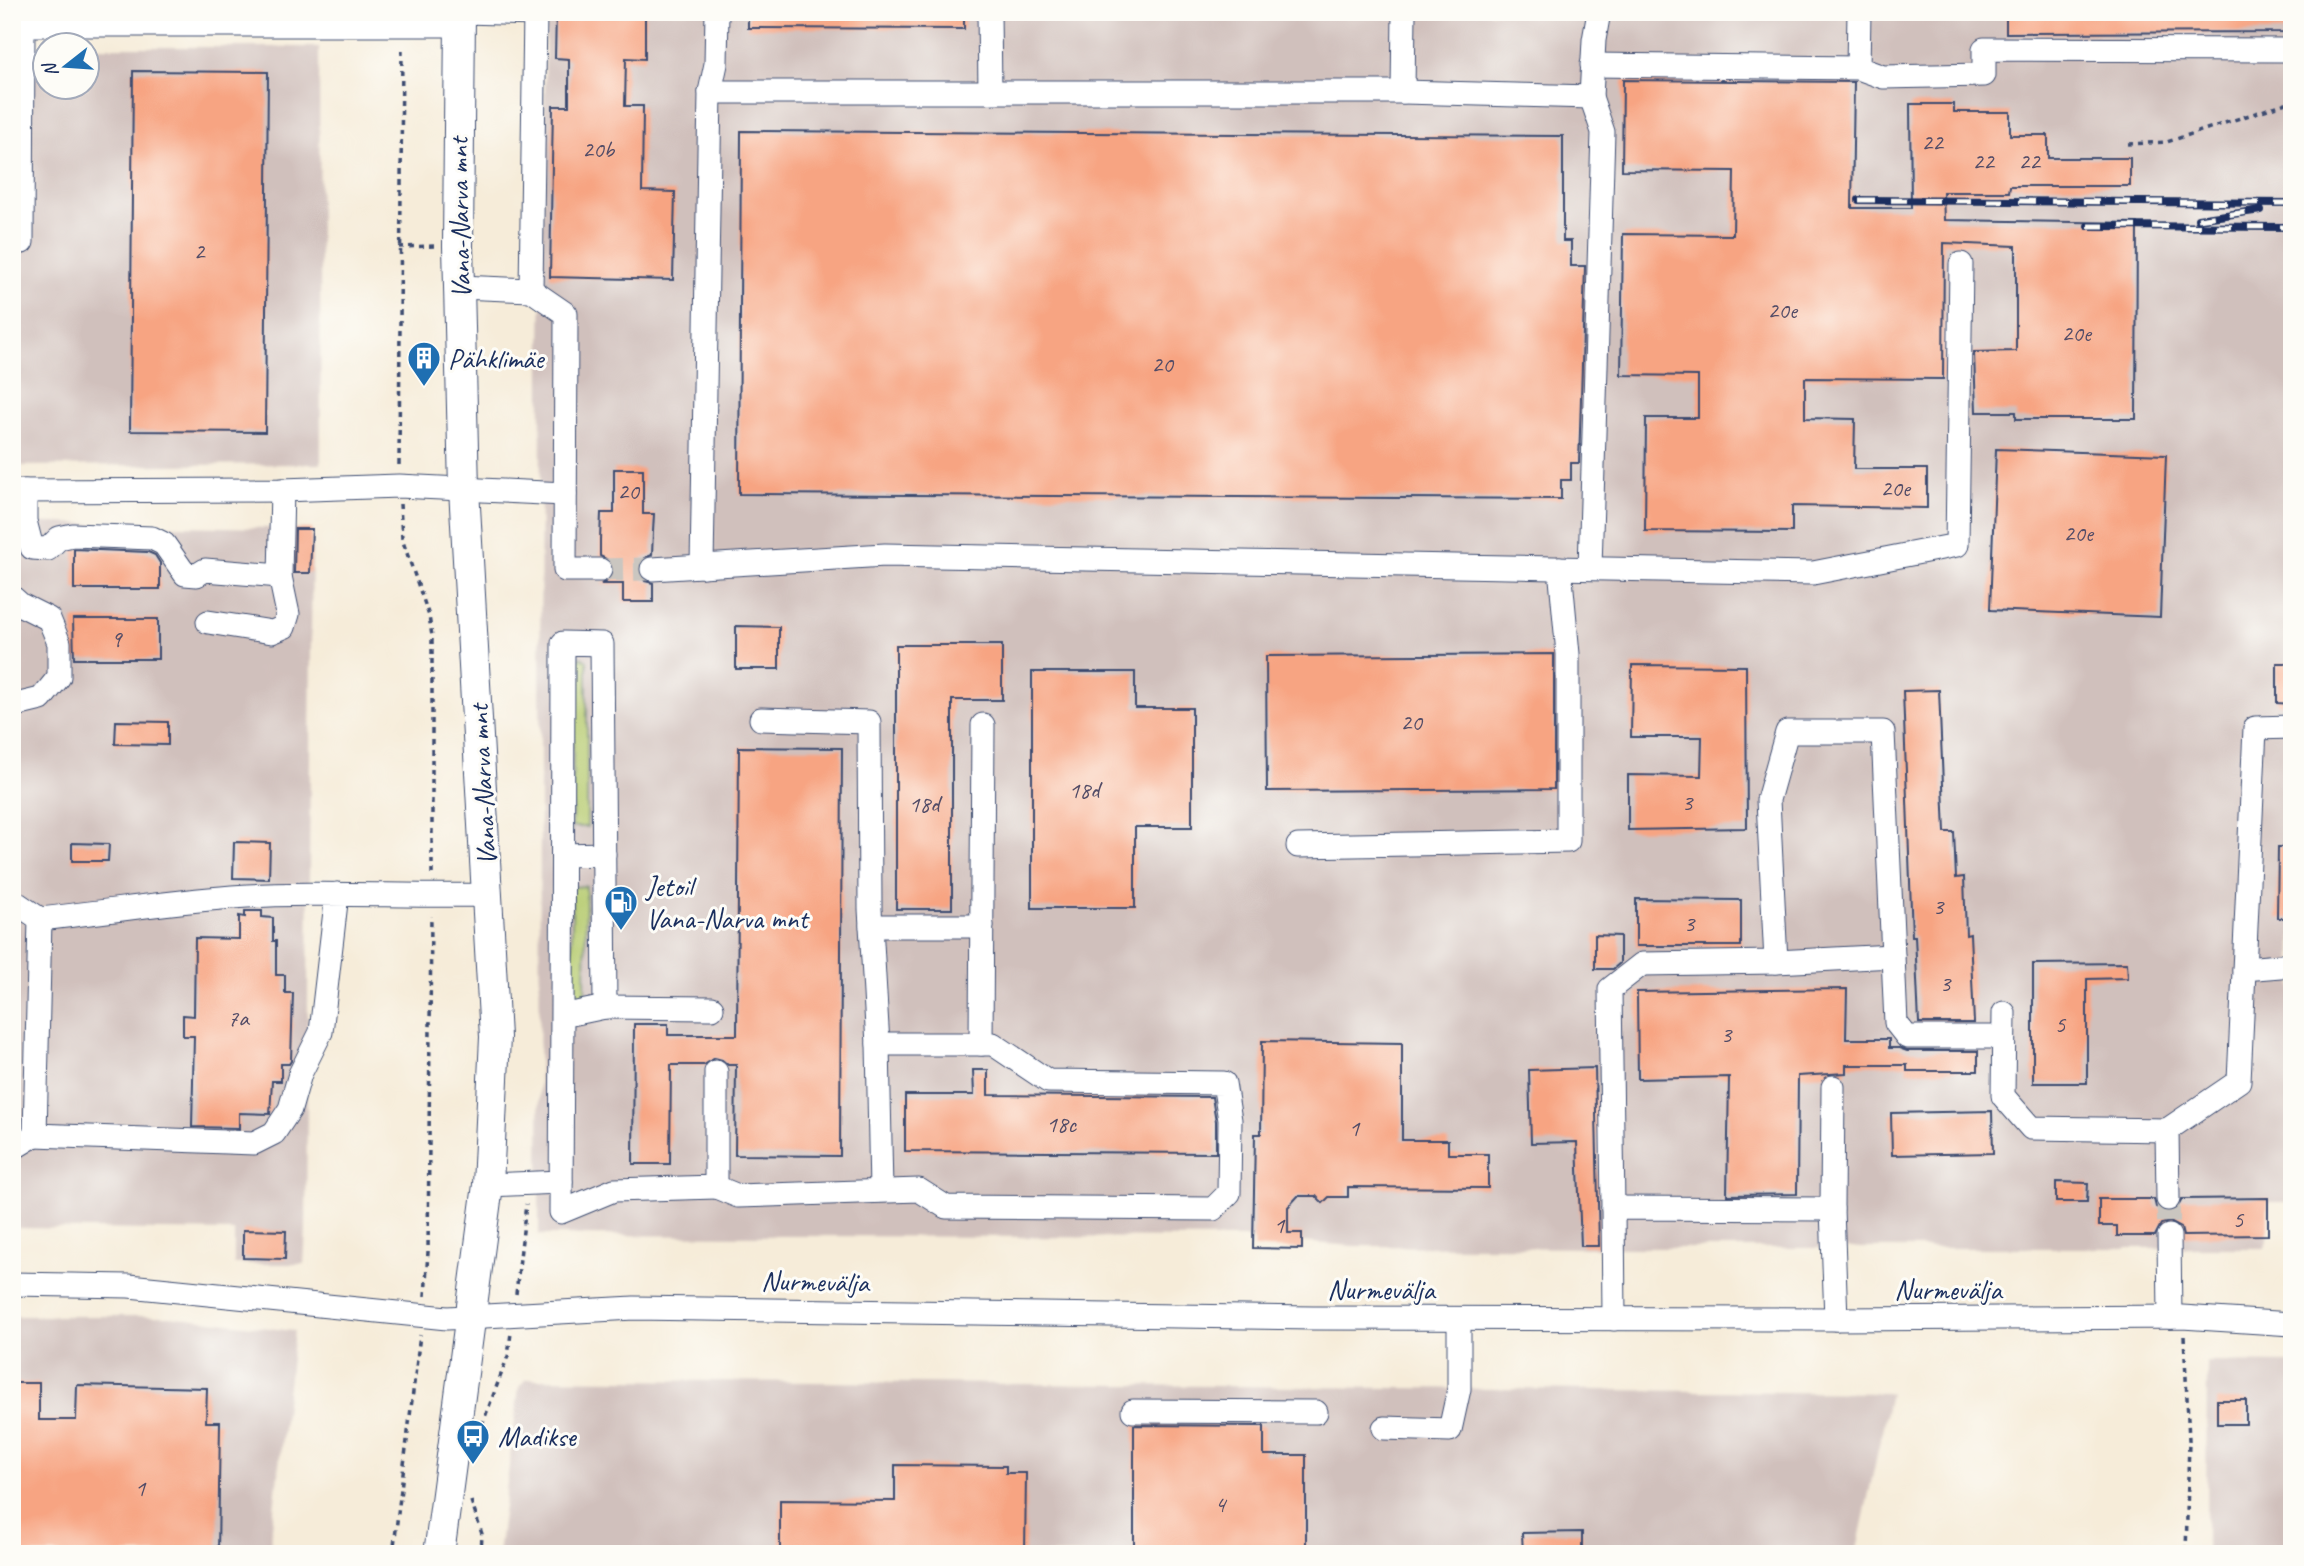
<svg xmlns="http://www.w3.org/2000/svg" width="2304" height="1566" font-family="Caveat,sans-serif">
<style>
.industrial{fill:#d0c0bc}
.green{fill:#b6cb70;stroke:#687d67;stroke-width:2}
.building{fill:#f7a482}
.lines{fill:none;stroke-linecap:round;stroke-linejoin:round}
.minor-tunnel{stroke:#cac6c0;stroke-width:23;stroke-dasharray:23 11;stroke-linecap:butt}
.minor-casing{stroke:#3c4b70;stroke-width:25}
.major-casing{stroke:#3c4b70;stroke-width:32}
.path{stroke:#3c4b70;stroke-width:3.5;stroke-dasharray:5 5;stroke-linecap:butt}
.minor{stroke:#fff;stroke-width:23}
.major{stroke:#fff;stroke-width:30}
.rail-casing{stroke:#1b2f5e;stroke-width:8}
.rail{stroke:#fdfcf7;stroke-width:5;stroke-dasharray:16;stroke-linecap:butt}
.labels{text-anchor:middle;stroke-width:6;stroke-linejoin:round;paint-order:stroke}
.number-label{font-size:24px;fill:#524c67}
.street-label{font-size:28px;fill:#1b2f5e;stroke:#fdfcf7}
.poi-label{font-size:28px;fill:#1b2f5e;stroke:#fdfcf7;text-anchor:start}
</style>
<rect width="100%" height="100%" fill="#fdfcf7"/>
<filter id="ink" filterUnits="userSpaceOnUse"><feTurbulence type="fractalNoise" baseFrequency=".0143" numOctaves="2"/><feDisplacementMap in="SourceGraphic" scale="14" xChannelSelector="R" yChannelSelector="G"/><feConvolveMatrix kernelMatrix="1 2 1 2 8 2 1 2 1" color-interpolation-filters="sRGB"/></filter>
<filter id="wash" filterUnits="userSpaceOnUse"><feTurbulence type="fractalNoise" baseFrequency=".00686" numOctaves="4" result="noise"/><feDisplacementMap in="SourceGraphic" scale="28" xChannelSelector="R" yChannelSelector="G"/><feGaussianBlur stdDeviation="1.57" result="paint"/><feColorMatrix in="noise" values="0 0 0 0 0 0 0 0 0 0 0 0 0 0 0 0 0 1.4 0 .05"/><feComposite in="paint" operator="in"/></filter>
<g filter="url(#wash)">
<rect width="100%" height="100%" fill="#f6ecd9"/>
<g class="industrial">
<path d="M546,12H2292V1202H2268V1235L2265,1248H1603L1353,1246L1246,1238L539,1235L541,344Z"/>
<path d="M12,46L45,47L46,88H88V47H319L321,464L12,466Z"/>
<path d="M12,522L312,529L306,1230L304,1264H234V1231L12,1228Z"/>
<path d="M12,1316H169L294,1331L269,1554H12Z"/>
<path d="M2207,1362L2292,1363V1554H2206Z"/>
<path d="M527,1379L1890,1393L1856,1554H498L519,1387Z"/>
</g>
<g class="green">
<path d="M581,657L587,661V827H572L574,661Z"/>
<path d="M586,886L585,996L579,1002L572,999V887Z"/>
</g>
<g id="blocks">
<g class="building">
<path d="M556,12H645V59L626,58L625,106H643L642,191L675,192L673,280L550,277L553,106H569V59L555,58Z"/>
<path d="M748,12H964V29L748,28Z"/>
<path d="M2006,12H2292V32L2006,33Z"/>
<path d="M133,71L268,72L265,432L130,431Z"/>
<path d="M1623,80L1854,82L1852,208H1911L1910,104H1954V112H2010V135H2048V158H2130V186H2010L2009,192H1943L1944,220L2137,223L2136,419H2016V412H1976L1974,352L2016,351V246L1944,243L1943,379L1805,378V418L1855,419L1854,469H1927V508L1792,506V532L1645,531L1646,418H1698V376L1621,375L1623,234L1733,235L1734,171L1622,170Z"/>
<path d="M741,131L1563,136V241H1571V266H1585L1579,463H1571V480H1561V499L739,494Z"/>
<path d="M1996,449L2166,455L2160,617L1990,610Z"/>
<path d="M614,469H643V514H654L653,532L652,555L644,558L639,563L638,571L645,581L653,583V602H623V584H601L612,578L614,571L612,562L600,556V540L601,513H614Z"/>
<path d="M295,529H312L310,573H294Z"/>
<path d="M74,549L148,552L155,555L160,563V589H74Z"/>
<path d="M73,619H158V659H74Z"/>
<path d="M736,626L779,627V669H736Z"/>
<path d="M896,645H1002V700H952V909H896Z"/>
<path d="M1554,654V789L1267,791L1266,656Z"/>
<path d="M2277,663H2292V704L2277,703Z"/>
<path d="M1632,665L1746,666L1747,828L1628,830V775L1701,776L1702,737H1631Z"/>
<path d="M1032,672H1135V708H1192V827H1135V908H1032Z"/>
<path d="M1939,690L1945,832H1954L1956,878L1964,877L1966,935L1970,934L1974,1023H1919L1915,936H1912L1903,691Z"/>
<path d="M116,721L168,722V745L115,744Z"/>
<path d="M739,747L842,748L840,1156L735,1155L736,1065H728L722,1060L715,1058L704,1065H671L670,1164H633L634,1024H668V1035H737Z"/>
<path d="M234,842L270,843L269,879L233,878Z"/>
<path d="M72,843L109,844L108,861H72Z"/>
<path d="M2278,847H2292V918H2277Z"/>
<path d="M1636,899L1741,900V946H1636Z"/>
<path d="M245,911H262V917L273,918V941H276V975H285V993H293L291,1061L289,1064H281V1081H272L270,1114L239,1113V1128L192,1127L194,1036H183V1015L194,1016L195,938L239,939V916L245,917Z"/>
<path d="M1595,935L1620,936V963L1613,969H1595Z"/>
<path d="M2127,963L2128,978L2087,979V1083H2033V964Z"/>
<path d="M1847,989L1846,1039H1889V1048H1899L1907,1051H1978V1071H1907V1065H1846V1073L1798,1076L1797,1194L1727,1195L1729,1077L1638,1079L1637,992Z"/>
<path d="M1262,1041L1402,1043V1140H1448V1154H1488V1188L1348,1187V1197H1329L1323,1203L1316,1196H1298L1288,1207V1233H1302V1249L1253,1248L1255,1134H1261Z"/>
<path d="M1595,1068L1599,1246H1581L1577,1142L1531,1143L1529,1070Z"/>
<path d="M973,1070H988V1095L1212,1097L1216,1121V1153L905,1151V1095H974Z"/>
<path d="M1992,1111L1993,1153L1892,1155L1891,1113Z"/>
<path d="M2056,1182L2088,1183L2087,1202H2056Z"/>
<path d="M2268,1198V1235L2183,1236L2181,1228L2170,1222L2161,1224L2155,1236H2117V1226H2099V1199H2154L2156,1207L2168,1213L2176,1211L2182,1199Z"/>
<path d="M243,1230L286,1231L285,1259L243,1258Z"/>
<path d="M12,1383H39V1420H76L77,1385L207,1388L206,1422H220L218,1554H12Z"/>
<rect x="2217" y="1400" width="29" height="24"/>
<path d="M1134,1425L1264,1426V1455H1306V1554H1134Z"/>
<path d="M895,1465L1006,1466V1473H1026L1025,1554L780,1552V1500L895,1501Z"/>
<path d="M1582,1532V1554H1523L1522,1533Z"/>
</g>
</g>
</g>
<g filter="url(#ink)">
<use href="#blocks" fill-opacity="0" stroke="#3c4b70" stroke-width="2"/>
<g class="lines">
<g class="minor-tunnel">
<path d="M600,570L652,569"/>
<path d="M2168,1199L2169,1236"/>
</g>
<defs>
<g id="minor">
<path d="M464,12L535,14"/>
<path d="M989,12L990,92"/>
<path d="M12,25H460"/>
<path d="M1592,65L1858,68L1859,12"/>
<path d="M1858,68L1883,77L1984,75V49L2292,50"/>
<path d="M710,92L716,64L717,12"/>
<path d="M1403,92L1404,12"/>
<path d="M22,242L23,25"/>
<path d="M460,287L531,290L566,314L565,570H600"/>
<path d="M531,290L535,12"/>
<path d="M12,491L282,490L399,486L565,494"/>
<path d="M25,491V521L32,548L48,549L59,538L73,535L152,538L164,544L185,574L197,575L205,570L280,576L282,490"/>
<path d="M702,566L710,92H1403L1591,97L1594,40L1599,12"/>
<path d="M1590,568L1603,132L1591,97"/>
<path d="M652,569L885,555L1813,573L1957,545L1961,264"/>
<path d="M12,597L21,605L49,619L59,643V677L41,699L12,706"/>
<path d="M208,622L272,632L284,627L288,614L280,576"/>
<path d="M761,719L869,722L870,909L878,1044"/>
<path d="M1298,846L1568,841V654L1560,568"/>
<path d="M563,855L604,854"/>
<path d="M337,894L321,1032L300,1074L290,1109L274,1133L254,1143L35,1135L40,919C104,912 168,902 232,897C317,891 403,897 489,895"/>
<path d="M12,900L40,919"/>
<path d="M871,926H982"/>
<path d="M1776,962L1893,956"/>
<path d="M2244,969L2292,965"/>
<path d="M605,1007L712,1008"/>
<path d="M2004,1013L2003,1096L2031,1128L2167,1130"/>
<path d="M562,1016L605,1007L602,644L563,643C563,833 562,1022 561,1212L614,1190L716,1187V1072"/>
<path d="M981,1044L983,725"/>
<path d="M1833,1087L1832,1209L1836,1319"/>
<path d="M12,1149L35,1135"/>
<path d="M488,1185L561,1182"/>
<path d="M716,1187L738,1196L919,1190L946,1207L1213,1209L1229,1193L1230,1120L1224,1083L1048,1081L993,1044H878L881,1191"/>
<path d="M2168,1199L2167,1130L2239,1081L2255,728L2292,727"/>
<path d="M1613,1208L1610,989L1642,964L1776,962L1768,800L1787,732H1883L1896,1023L1907,1037H2003"/>
<path d="M2169,1236L2170,1317"/>
<path d="M12,1284L129,1286L447,1318L634,1308L1313,1318L1836,1319L2182,1317L2292,1324"/>
<path d="M1614,1319L1613,1208L1832,1209"/>
<path d="M1133,1411L1316,1412"/>
<path d="M1384,1428L1450,1430L1459,1389V1319"/>
</g>
<path id="major" d="M439,1554L488,1185L495,1037L464,489L458,246L460,12"/>
</defs>
<use href="#minor" class="minor-casing"/>
<use href="#major" class="major-casing"/>
<g class="path">
<path d="M2128,144L2167,142L2292,101"/>
<path d="M399,247L436,246"/>
<path d="M399,465L402,46"/>
<path d="M400,504L402,539L429,616L432,636V876"/>
<path d="M516,1294L526,1204"/>
<path d="M425,1296L428,1252L431,916"/>
<path d="M2184,1336L2189,1440L2186,1554"/>
<path d="M482,1425L508,1356L511,1333"/>
<path d="M471,1501L482,1534L481,1554"/>
<path d="M393,1554L420,1335"/>
</g>
<use href="#minor" class="minor"/>
<use href="#major" class="major"/>
<defs>
<g id="rail">
<path d="M1859,200L2292,203"/>
<path d="M2198,219L2261,210"/>
<path d="M2088,226L2292,227"/>
</g>
</defs>
<use href="#rail" class="rail-casing"/>
<use href="#rail" class="rail"/>
</g>
</g>
<defs>
<symbol id="building-pin" viewBox="-11 -11 22 30"><path d="M0 17L-7.5 6A9.5 9.5 0 1 1 7.5 6Z" fill="#1f6fb2" stroke="#fdfcf7"/><path d="M-4-6H4V6H1V3H-1V6H-4ZM-2.5-4.3h1.7v1.8h-1.7ZM.8-4.3h1.7v1.8H.8ZM-2.5-1h1.7V.8h-1.7ZM.8-1h1.7V.8H.8Z" fill="#fff"/></symbol>
<symbol id="fuel-pin" viewBox="-11 -11 22 30"><path d="M0 17L-7.5 6A9.5 9.5 0 1 1 7.5 6Z" fill="#1f6fb2" stroke="#fdfcf7"/><path d="M-5.5-6h7V0h2V4h1.3V-2.5L3-4.5l.8-.8L6-3V5H2.5V1h-1V6h-7ZM-4.2-4.7v3.2H.2V-4.7Z" fill="#fff"/></symbol>
<symbol id="bus-pin" viewBox="-11 -11 22 30"><path d="M0 17L-7.5 6A9.5 9.5 0 1 1 7.5 6Z" fill="#1f6fb2" stroke="#fdfcf7"/><path d="M-5-6H5V4H4V6H2V4H-2V6H-4V4H-5ZM-3.5-4V0h7V-4ZM-3.5 1.2v1.5H-2V1.2ZM2 1.2v1.5H3.5V1.2Z" fill="#fff"/></symbol>
</defs>
<g fill-rule="evenodd">
<use href="#building-pin" x="405" y="339" width="38" height="52"/>
<use href="#fuel-pin" x="602" y="883" width="38" height="52"/>
<use href="#bus-pin" x="454" y="1417" width="38" height="52"/>
</g>
<g class="labels">
<g class="number-label">
<text x="1932" y="150">22</text>
<text x="598" y="157">20b</text>
<text x="1983" y="169">22</text>
<text x="2029" y="169">22</text>
<text x="199" y="259">2</text>
<text x="1782" y="318">20e</text>
<text x="2076" y="341">20e</text>
<text x="1162" y="372">20</text>
<text x="1895" y="496">20e</text>
<text x="628" y="499">20</text>
<text x="2078" y="541">20e</text>
<text x="116" y="647">9</text>
<text x="1411" y="730">20</text>
<text x="1084" y="798">18d</text>
<text x="1687" y="810">3</text>
<text x="924" y="812">18d</text>
<text x="1938" y="914">3</text>
<text x="1689" y="931">3</text>
<text x="1945" y="991">3</text>
<text x="238" y="1026">7a</text>
<text x="2060" y="1032">5</text>
<text x="1726" y="1042">3</text>
<text x="1061" y="1132">18c</text>
<text x="1354" y="1136">1</text>
<text x="2238" y="1227">5</text>
<text x="1279" y="1233">1</text>
<text x="140" y="1496">1</text>
<text x="1220" y="1512">4</text>
</g>
<g class="street-label">
<text transform="translate(459 218) rotate(-91)" y="10">Vana-Narva mnt</text>
<text transform="translate(482 785) rotate(-93)" y="10">Vana-Narva mnt</text>
<text transform="translate(815 1281) rotate(1)" y="10">Nurmevälja</text>
<text x="1381" y="1299">Nurmevälja</text>
<text x="1948" y="1299">Nurmevälja</text>
</g>
<g class="poi-label">
<text x="448" y="368">Pähklimäe</text>
<text x="646" y="896">Jetoil<tspan x="646" dy="32">Vana-Narva mnt</tspan></text>
<text x="498" y="1446">Madikse</text>
</g>
</g>
<rect width="2304" height="1566" fill="none" stroke="#fdfcf7" stroke-width="42"/>
<g transform="translate(66 66) rotate(253)"><circle r="33" fill="#fdfcf7" stroke="#a3aaba" stroke-width="2"/>
<path d="M0-5L12 26L0 18L-12 26Z" fill="#1f6fb2"/>
<text y="-10" font-size="19" font-weight="bold" text-anchor="middle" fill="#1b2f5e">N</text>
</g>
</svg>
